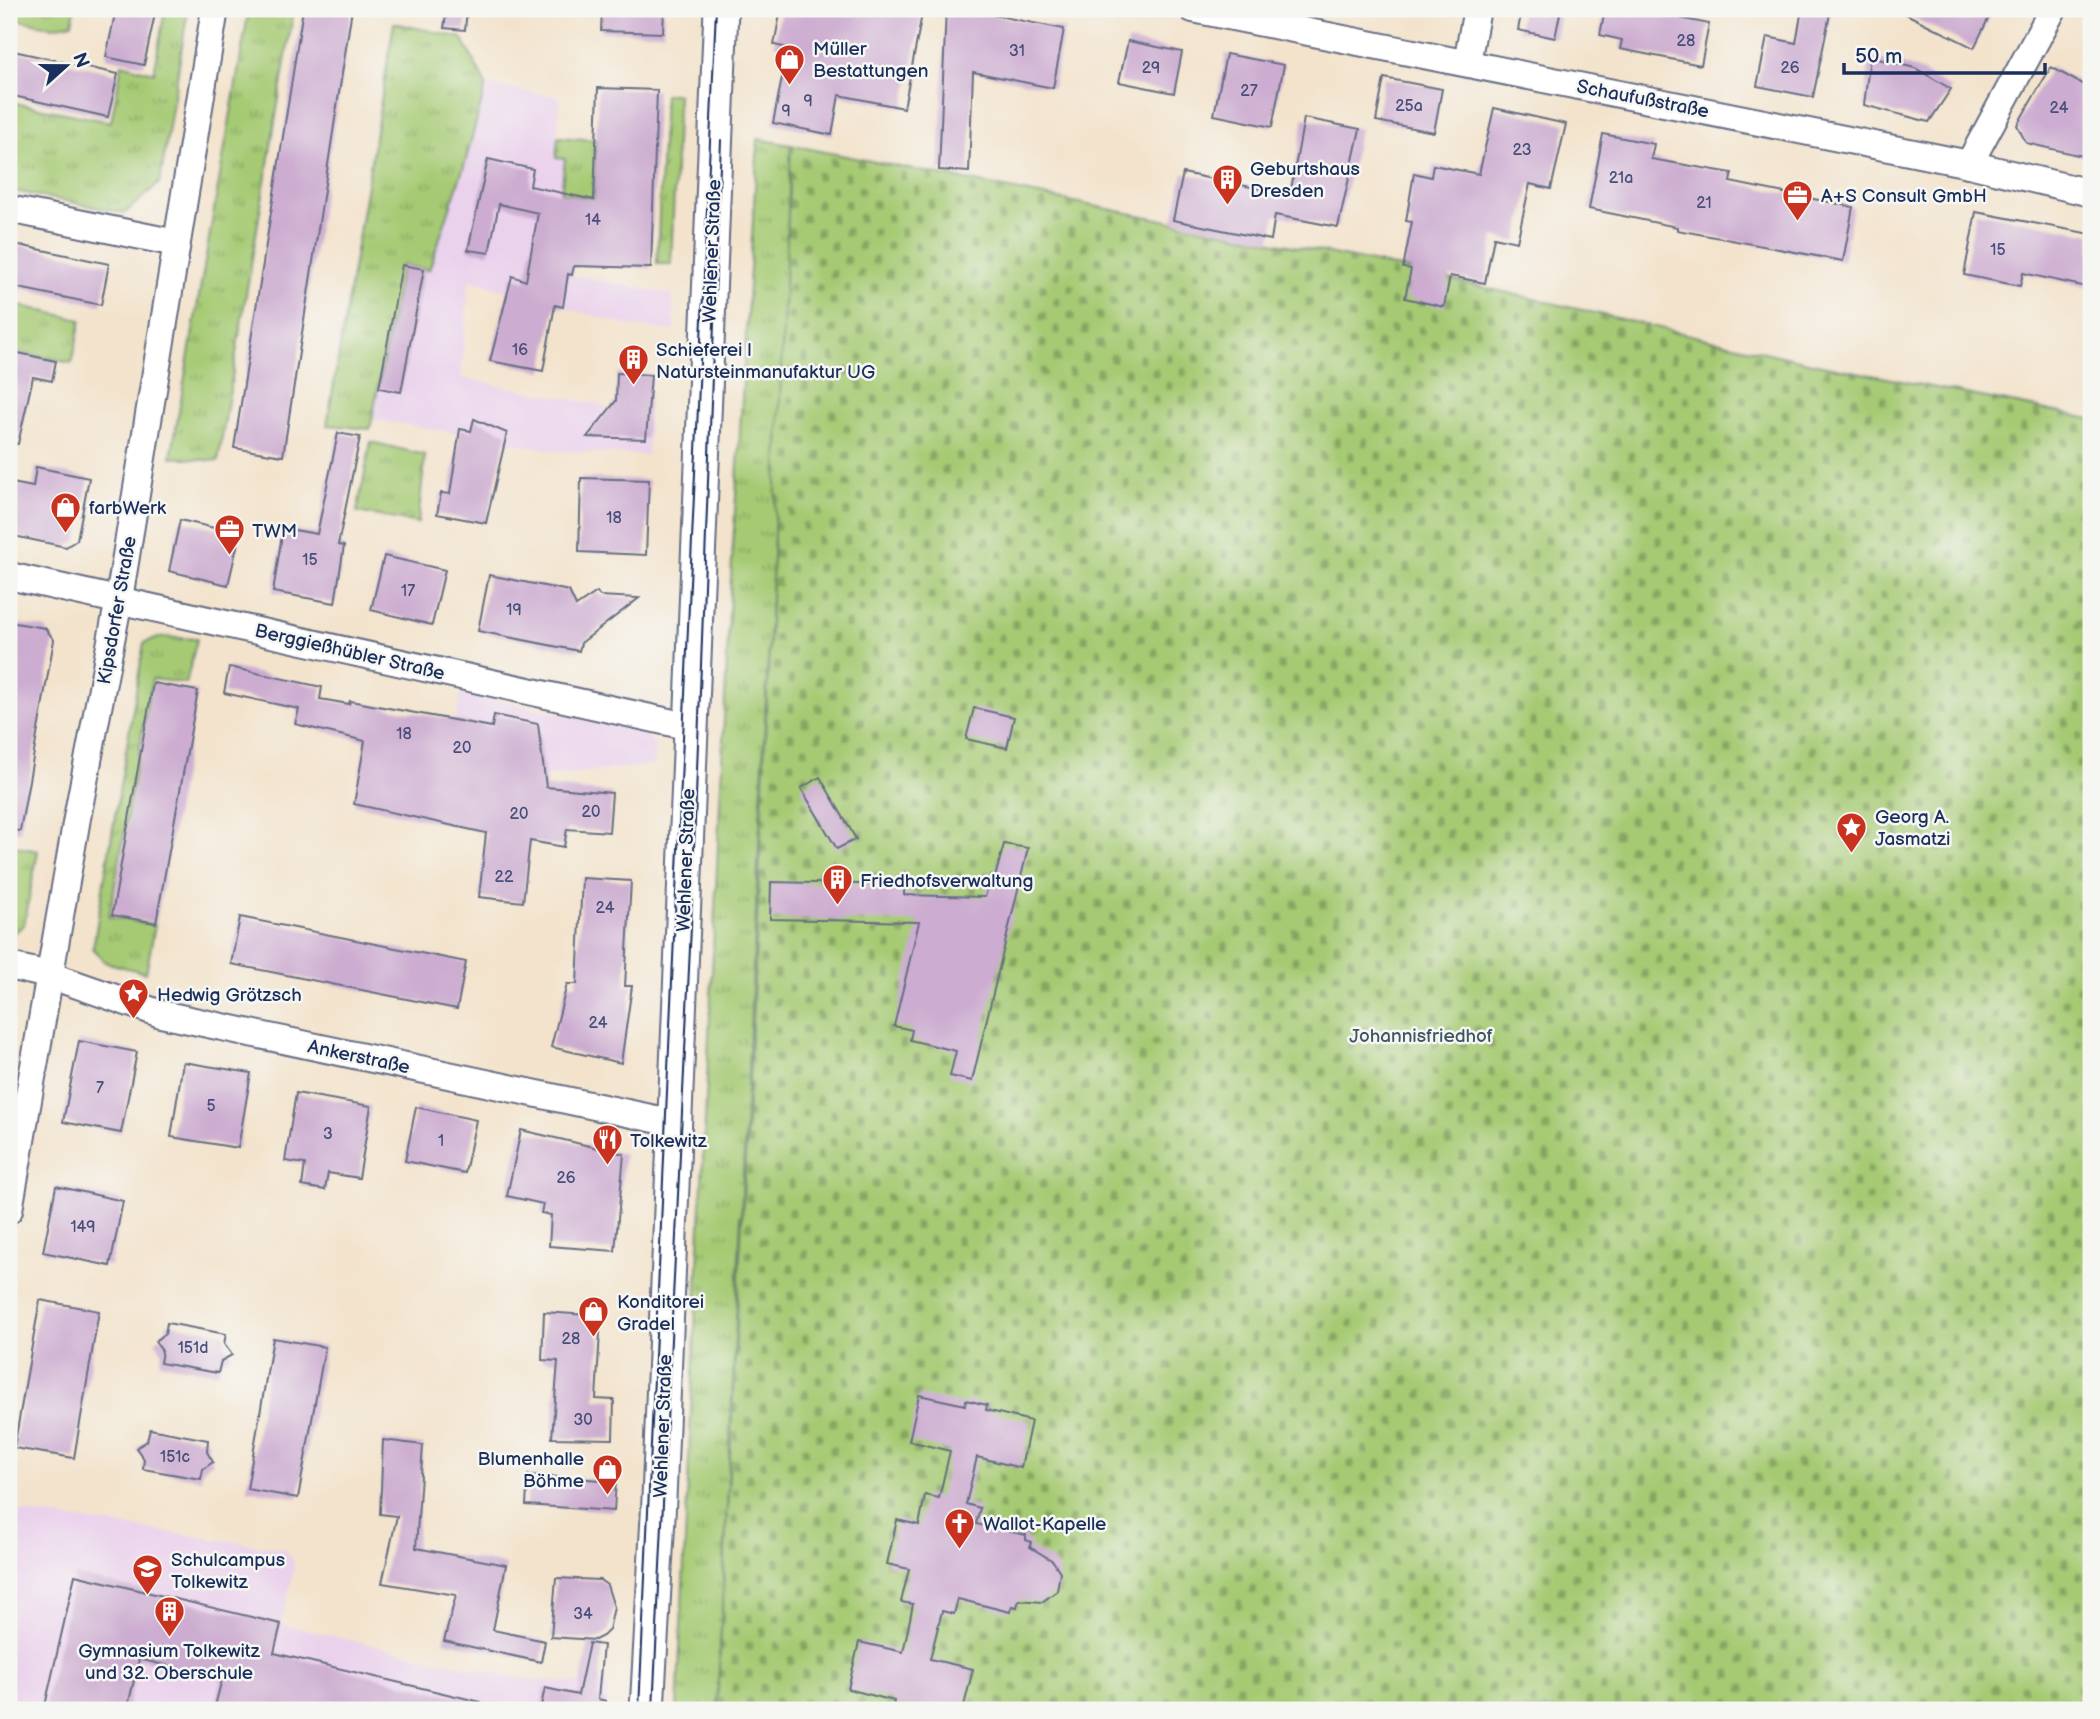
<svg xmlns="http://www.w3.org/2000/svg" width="2100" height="1719" font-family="'Balsamiq Sans',sans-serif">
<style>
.built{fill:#ead1ec}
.grass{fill:url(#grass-tufts);stroke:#607c68;stroke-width:2}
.cemetery{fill:url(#cemetery-stones);stroke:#607c68;stroke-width:2}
.building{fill:#ccacd0}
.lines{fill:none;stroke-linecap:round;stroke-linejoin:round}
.minor-casing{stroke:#676e84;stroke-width:30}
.major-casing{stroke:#676e84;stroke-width:37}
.minor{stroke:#fff;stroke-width:26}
.major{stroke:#fff;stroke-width:33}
.tram{stroke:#1b2f5e;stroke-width:2}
.labels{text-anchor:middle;stroke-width:5;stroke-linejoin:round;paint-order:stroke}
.number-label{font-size:16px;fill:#474e7a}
.poi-label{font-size:19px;fill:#1b2f5e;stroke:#f6f6f2;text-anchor:start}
.street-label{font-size:19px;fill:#1b2f5e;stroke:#f6f6f2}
.park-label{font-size:19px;fill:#3e5663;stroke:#f6f6f2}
</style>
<defs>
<pattern id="grass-tufts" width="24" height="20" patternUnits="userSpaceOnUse" patternTransform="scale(1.75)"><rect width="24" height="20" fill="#a6ca73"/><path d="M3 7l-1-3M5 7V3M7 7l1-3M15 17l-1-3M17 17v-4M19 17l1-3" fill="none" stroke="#86a462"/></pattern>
<pattern id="cemetery-stones" width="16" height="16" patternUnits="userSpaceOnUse" patternTransform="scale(1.75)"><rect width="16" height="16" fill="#a6ca73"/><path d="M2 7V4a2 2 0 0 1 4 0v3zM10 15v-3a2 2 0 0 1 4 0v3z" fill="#86a462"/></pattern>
</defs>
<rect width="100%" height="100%" fill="#f6f6f2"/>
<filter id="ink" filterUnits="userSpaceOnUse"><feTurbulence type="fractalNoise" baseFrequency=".0143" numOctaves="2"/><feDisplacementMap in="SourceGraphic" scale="14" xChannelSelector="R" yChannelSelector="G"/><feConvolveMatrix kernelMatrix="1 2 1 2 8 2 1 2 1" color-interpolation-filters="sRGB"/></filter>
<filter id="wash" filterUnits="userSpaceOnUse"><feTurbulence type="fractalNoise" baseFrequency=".00686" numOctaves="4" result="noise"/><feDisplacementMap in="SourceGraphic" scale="28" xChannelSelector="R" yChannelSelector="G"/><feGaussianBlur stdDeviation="1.57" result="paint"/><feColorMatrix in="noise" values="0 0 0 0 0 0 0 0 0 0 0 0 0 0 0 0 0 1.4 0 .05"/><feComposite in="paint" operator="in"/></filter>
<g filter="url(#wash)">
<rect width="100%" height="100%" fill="#f3e3cc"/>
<g class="built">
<path d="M486,85L560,97L556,157L565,159L552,271L673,295L674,331L630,326L469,280L461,378L606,406V414H615V422L649,424L647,455L559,451L373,419L402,265L429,269L465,163Z"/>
<path d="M461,692L646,733L655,746L654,765L443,787Z"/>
<path d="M9,1510L285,1549L294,1562V1570L281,1624L518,1679L608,1685L607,1710H9Z"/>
</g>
<g class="grass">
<path d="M9,9H75L72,23L53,27L9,18Z"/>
<path d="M165,9H188L160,182L125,213L9,190V102L111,122L122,64L154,73Z"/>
<path d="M249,9H294L218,461L171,457Z"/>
<path d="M394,23L462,38L486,85L465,163L429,270L402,265L370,429L327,425Z"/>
<path d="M664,94H678L671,264H657Z"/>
<path d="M558,137L596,140L594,198L561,193L565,159L556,158Z"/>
<path d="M758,139L791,145C770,667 744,1189 717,1710H677L730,593Z"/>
<path d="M9,303L81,320L72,363L9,351Z"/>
<path d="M371,442L425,455L418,523L357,512Z"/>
<path d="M160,637L197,639L186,683L152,679L109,917L155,925L146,973L105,962L93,948L144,643Z"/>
<path d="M9,845L38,851L24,925L9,937Z"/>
</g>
<path class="cemetery" d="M791,145L1387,265L1812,363L2091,419V1710H717L757,923Z"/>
<g id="blocks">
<g class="building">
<path d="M116,9H156L144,65L106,57Z"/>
<path d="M303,9H352L283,456L234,448Z"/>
<path d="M447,9H467L465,30L444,28Z"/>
<path d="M602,9H664L663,33L601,31Z"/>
<path d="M781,9H923L904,108L839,95L832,135L773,123L788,48L774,45Z"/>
<path d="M946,9H963L1064,29L1053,88L973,72L969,172L939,170Z"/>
<path d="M1522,9H1561L1555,38L1518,30Z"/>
<path d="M1605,9H1651L1650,12L1709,24L1701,65L1620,49L1622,40L1600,35Z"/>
<path d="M1802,9H1831L1813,97L1757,86L1767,37L1796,43Z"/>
<path d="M1896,9H1993L1974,48Z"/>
<path d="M1128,41L1182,52L1174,93L1119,82Z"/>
<path d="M9,50L118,74L108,117L9,95Z"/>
<path d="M1226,54L1284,65L1272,127L1214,115Z"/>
<path d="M1870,57L1915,68L1951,89L1929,122L1864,105Z"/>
<path d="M2051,67L2091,89V158L2026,143L2017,125Z"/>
<path d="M1384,78L1442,89L1434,132L1376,121Z"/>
<path d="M598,88L657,90L651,268L574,266L572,275L568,274L563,307L555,305L543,371L490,361L512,276L526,281L538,213L499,204L489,253L468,250L488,159L533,169L530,186L594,200Z"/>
<path d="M1494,108L1566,124L1551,189L1530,184L1517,242L1494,237L1485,283L1450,276L1444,307L1405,298L1411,269L1403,268L1412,222L1406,221L1414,173L1431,177L1433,165L1479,174Z"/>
<path d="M1304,118L1360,129L1338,227L1275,215L1271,240L1173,220L1183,173L1290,195Z"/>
<path d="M1603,134L1654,144L1651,159L1732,173L1730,182L1853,207L1843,261L1677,230V227L1589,209Z"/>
<path d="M1976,212L2091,234V288L2023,273L2020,286L1964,275Z"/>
<path d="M9,243L109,264L101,305L9,286Z"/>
<path d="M402,265L424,269L401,392L379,388Z"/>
<path d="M9,351L56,361L52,381L33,377L18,444L9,443Z"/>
<path d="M617,373L651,375L646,439L587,437L616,401Z"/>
<path d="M474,419L507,433L486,523L437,514L441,493L450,494L460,429L471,431Z"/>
<path d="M338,433L360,437L338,545L344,546L335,603L273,592L283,528L317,534Z"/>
<path d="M36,467L89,478L77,540L66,547L9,535L12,483L33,487Z"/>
<path d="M581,478L649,480L646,555L579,552Z"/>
<path d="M180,520L240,534L228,585L169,571Z"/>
<path d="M384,556L445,570L432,625L371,610Z"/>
<path d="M489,575L569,591L576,606L597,592L600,596L639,598L581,643L579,651L478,631Z"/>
<path d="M9,622L45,628L54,640L20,831L9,830Z"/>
<path d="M229,667L322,687L320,699L349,704L350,701L492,727L494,715L538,724L546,787L612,793L609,832L567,829L564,847L530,841L523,902L479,897L486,833L354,804L365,741L295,724L299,709L224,693Z"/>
<path d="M153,683L198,691L156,923L112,915Z"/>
<path d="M974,708L1014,717L1007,748L966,739Z"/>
<path d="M820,777L856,839L837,849L801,788Z"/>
<path d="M1004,844L1028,848L972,1081L950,1076L956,1051L910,1040L912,1030L894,1026L919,922L770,919L771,882L904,885V895L985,897L991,875L995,877Z"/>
<path d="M582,878L631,881L625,986H632L621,1063L551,1047L567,984H577Z"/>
<path d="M240,917L466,962L457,1009L231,964Z"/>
<path d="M79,1041L137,1052L121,1133L63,1122Z"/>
<path d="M183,1062L251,1073L238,1148L171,1137Z"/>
<path d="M296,1093L371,1106L359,1178L328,1173L325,1190L302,1186L305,1164L285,1161Z"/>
<path d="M416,1107L476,1120L465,1173L405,1161Z"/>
<path d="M521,1130L624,1154L615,1251L549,1246L551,1215L541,1213L543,1204L507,1196Z"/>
<path d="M56,1186L123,1201L110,1266L43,1252Z"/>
<path d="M40,1300L99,1311L74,1458L14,1448Z"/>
<path d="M544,1312L601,1316L596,1399L614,1400L613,1439L552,1438L558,1361L542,1360Z"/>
<path d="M167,1323L226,1334L224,1344L232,1355L221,1361L218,1373L160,1363L162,1351L155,1341L165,1334Z"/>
<path d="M273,1338L325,1347L298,1498L247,1489Z"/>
<path d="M919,1395L965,1405L966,1400L987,1405L986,1410L1031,1421L1021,1468L977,1457L966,1504L980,1508L976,1524L1026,1535V1540L1031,1542L1030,1547L1053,1561L1060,1572L1057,1591L1042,1602L1019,1600L1017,1607L1012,1606L1010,1612L958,1599L954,1614L942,1611L930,1659L973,1669L963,1710H915L893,1705L894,1701L848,1689L859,1642L903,1652L908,1629L913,1604L901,1602L909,1569L887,1564L897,1520L919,1525L925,1495L939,1498L950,1451L909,1441Z"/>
<path d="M150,1429L208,1440L207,1452L213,1462L203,1469L201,1479L143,1469L144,1459L136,1448L147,1441Z"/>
<path d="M383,1440L423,1445L416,1548L506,1565L493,1630L545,1641L541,1662L444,1641L456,1595L382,1583L397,1516L380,1514Z"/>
<path d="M528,1475L616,1481L614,1511L526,1505Z"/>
<path d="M75,1575L281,1624L274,1653L481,1702L480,1710H214L222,1679L139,1659L127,1710H44Z"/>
<path d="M556,1578L600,1580L607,1585L614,1607L609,1630L603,1636L595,1640L551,1637Z"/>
<path d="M589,1643L603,1645L598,1699L606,1701L605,1710H540L545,1688L578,1695Z"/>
</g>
</g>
</g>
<g filter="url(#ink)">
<use href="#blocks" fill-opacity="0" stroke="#676e84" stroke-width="2"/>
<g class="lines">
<defs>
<g id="minor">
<path d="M1193,9L1969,164L2091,193"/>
<path d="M1467,62L1477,9"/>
<path d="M1969,164L2053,9"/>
<path d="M9,209L176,243"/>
<path d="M9,576L691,727"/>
<path d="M9,966L49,975L161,1014L674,1123"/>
<path d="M9,1210L77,818L119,599L215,9"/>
</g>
<path id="major" d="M647,1710L659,1499L721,9"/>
</defs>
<use href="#minor" class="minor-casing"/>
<use href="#major" class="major-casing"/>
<use href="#minor" class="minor"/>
<use href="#major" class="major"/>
<g class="tram">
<path d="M639,1710L716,9"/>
<path d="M653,1710L691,927L721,140"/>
</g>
</g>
</g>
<defs>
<symbol id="shop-pin" viewBox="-11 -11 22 30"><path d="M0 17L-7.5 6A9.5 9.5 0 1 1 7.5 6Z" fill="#c8321e" stroke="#f6f6f2"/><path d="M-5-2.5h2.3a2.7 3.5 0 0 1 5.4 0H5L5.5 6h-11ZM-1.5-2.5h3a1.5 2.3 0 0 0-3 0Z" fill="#fff"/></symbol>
<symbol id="building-pin" viewBox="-11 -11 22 30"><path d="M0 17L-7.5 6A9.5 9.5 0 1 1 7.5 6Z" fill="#c8321e" stroke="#f6f6f2"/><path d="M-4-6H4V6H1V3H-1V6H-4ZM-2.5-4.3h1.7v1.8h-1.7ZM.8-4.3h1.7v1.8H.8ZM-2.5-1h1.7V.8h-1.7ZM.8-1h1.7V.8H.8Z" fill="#fff"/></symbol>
<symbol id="office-pin" viewBox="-11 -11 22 30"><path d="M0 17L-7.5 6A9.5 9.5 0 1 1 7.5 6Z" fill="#c8321e" stroke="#f6f6f2"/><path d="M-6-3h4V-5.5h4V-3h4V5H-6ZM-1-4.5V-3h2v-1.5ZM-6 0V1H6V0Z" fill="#fff"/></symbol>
<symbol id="sight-pin" viewBox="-11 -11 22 30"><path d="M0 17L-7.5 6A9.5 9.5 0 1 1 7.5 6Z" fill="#c8321e" stroke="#f6f6f2"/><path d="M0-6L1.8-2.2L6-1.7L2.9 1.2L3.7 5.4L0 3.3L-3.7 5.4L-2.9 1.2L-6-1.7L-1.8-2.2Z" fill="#fff"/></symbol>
<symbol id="restaurant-pin" viewBox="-11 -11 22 30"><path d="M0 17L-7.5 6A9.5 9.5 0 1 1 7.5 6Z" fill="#c8321e" stroke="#f6f6f2"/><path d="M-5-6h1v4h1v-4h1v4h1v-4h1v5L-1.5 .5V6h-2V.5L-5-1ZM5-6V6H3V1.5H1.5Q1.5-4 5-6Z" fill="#fff"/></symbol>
<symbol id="church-pin" viewBox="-11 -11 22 30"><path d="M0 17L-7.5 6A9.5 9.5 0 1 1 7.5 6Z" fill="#c8321e" stroke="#f6f6f2"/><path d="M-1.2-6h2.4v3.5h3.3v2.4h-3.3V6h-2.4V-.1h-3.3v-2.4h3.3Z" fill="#fff"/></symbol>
<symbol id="school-pin" viewBox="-11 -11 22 30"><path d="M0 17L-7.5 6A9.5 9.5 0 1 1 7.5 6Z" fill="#c8321e" stroke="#f6f6f2"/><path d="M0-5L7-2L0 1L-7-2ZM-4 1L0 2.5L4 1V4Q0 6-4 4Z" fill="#fff"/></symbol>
</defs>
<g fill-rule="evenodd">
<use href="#shop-pin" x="772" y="42" width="35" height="47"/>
<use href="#building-pin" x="1210" y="162" width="35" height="47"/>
<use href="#office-pin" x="1780" y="178" width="35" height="47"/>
<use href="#building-pin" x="616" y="342" width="35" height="47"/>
<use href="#shop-pin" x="48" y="490" width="35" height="47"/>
<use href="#office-pin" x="212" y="512" width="35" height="47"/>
<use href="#sight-pin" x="1834" y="810" width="35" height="47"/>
<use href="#building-pin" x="820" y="862" width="35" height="47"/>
<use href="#sight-pin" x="116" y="976" width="35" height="47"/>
<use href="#restaurant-pin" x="590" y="1122" width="35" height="47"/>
<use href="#shop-pin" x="576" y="1294" width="35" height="47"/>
<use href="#shop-pin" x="590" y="1452" width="35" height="47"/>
<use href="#church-pin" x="942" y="1506" width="35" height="47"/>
<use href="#school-pin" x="130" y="1552" width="35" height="47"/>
<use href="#building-pin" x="152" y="1594" width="35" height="47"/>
</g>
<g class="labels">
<g class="number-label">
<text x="1686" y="46">28</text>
<text x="1017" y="56">31</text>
<text x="1151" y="73">29</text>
<text x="1790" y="73">26</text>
<text x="1249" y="96">27</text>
<text x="808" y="106">9</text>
<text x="1409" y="111">25a</text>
<text x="2059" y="113">24</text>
<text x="786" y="116">9</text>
<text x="1522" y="155">23</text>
<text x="1621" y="183">21a</text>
<text x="1704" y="208">21</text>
<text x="593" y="225">14</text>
<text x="1998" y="255">15</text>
<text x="520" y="355">16</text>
<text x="614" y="523">18</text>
<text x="310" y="565">15</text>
<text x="408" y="596">17</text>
<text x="514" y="615">19</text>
<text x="404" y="739">18</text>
<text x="462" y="753">20</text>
<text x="591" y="817">20</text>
<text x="519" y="819">20</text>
<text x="504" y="882">22</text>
<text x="605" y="913">24</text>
<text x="598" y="1028">24</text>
<text x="100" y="1093">7</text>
<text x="211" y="1111">5</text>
<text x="328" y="1139">3</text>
<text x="441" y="1146">1</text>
<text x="566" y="1183">26</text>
<text x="83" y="1232">149</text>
<text x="571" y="1344">28</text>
<text x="193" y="1353">151d</text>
<text x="583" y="1425">30</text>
<text x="175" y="1462">151c</text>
<text x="583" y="1619">34</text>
</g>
<g class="poi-label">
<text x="813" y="55">Müller<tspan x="813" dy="22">Bestattungen</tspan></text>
<text x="1250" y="175">Geburtshaus<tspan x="1250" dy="22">Dresden</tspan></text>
<text x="1821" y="202">A+S Consult GmbH</text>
<text x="656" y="356">Schieferei |<tspan x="656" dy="22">Natursteinmanufaktur UG</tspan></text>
<text x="89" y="514">farbWerk</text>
<text x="252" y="537">TWM</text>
<text x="1875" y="823">Georg A.<tspan x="1875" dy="22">Jasmatzi</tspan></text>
<text x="860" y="887">Friedhofsverwaltung</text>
<text x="157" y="1001">Hedwig Grötzsch</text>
<text x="630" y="1147">Tolkewitz</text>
<text x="617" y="1308">Konditorei<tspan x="617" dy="22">Gradel</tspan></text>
<text x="584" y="1465" text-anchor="end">Blumenhalle<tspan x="584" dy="22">Böhme</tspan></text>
<text x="983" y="1530">Wallot-Kapelle</text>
<text x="171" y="1566">Schulcampus<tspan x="171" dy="22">Tolkewitz</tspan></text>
<text x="169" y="1657" text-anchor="middle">Gymnasium Tolkewitz<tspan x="169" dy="22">und 32. Oberschule</tspan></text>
</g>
<g class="street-label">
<text transform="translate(1643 98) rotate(11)" y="7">Schaufußstraße</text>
<text transform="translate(711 251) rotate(-88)" y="7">Wehlener Straße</text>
<text transform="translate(116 610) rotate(-80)" y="7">Kipsdorfer Straße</text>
<text transform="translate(350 651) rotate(13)" y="7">Berggießhübler Straße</text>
<text transform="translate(685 860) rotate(-88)" y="7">Wehlener Straße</text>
<text transform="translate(359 1056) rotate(12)" y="7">Ankerstraße</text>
<text transform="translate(662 1426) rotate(-88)" y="7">Wehlener Straße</text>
</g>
<g class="park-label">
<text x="1421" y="1042">Johannisfriedhof</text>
</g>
</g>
<rect width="2100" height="1719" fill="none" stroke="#f6f6f2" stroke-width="35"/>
<g transform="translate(66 66) rotate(69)" stroke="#f6f6f2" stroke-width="5" paint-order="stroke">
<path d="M0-5L12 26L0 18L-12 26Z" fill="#1b2f5e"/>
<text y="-10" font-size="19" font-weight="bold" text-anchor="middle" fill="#1b2f5e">N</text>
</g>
<path d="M1844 63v10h201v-10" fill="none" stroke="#1b2f5e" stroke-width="3.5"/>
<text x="1855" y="63" font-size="21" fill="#1b2f5e" stroke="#f6f6f2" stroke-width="5" paint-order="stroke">50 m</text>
</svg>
